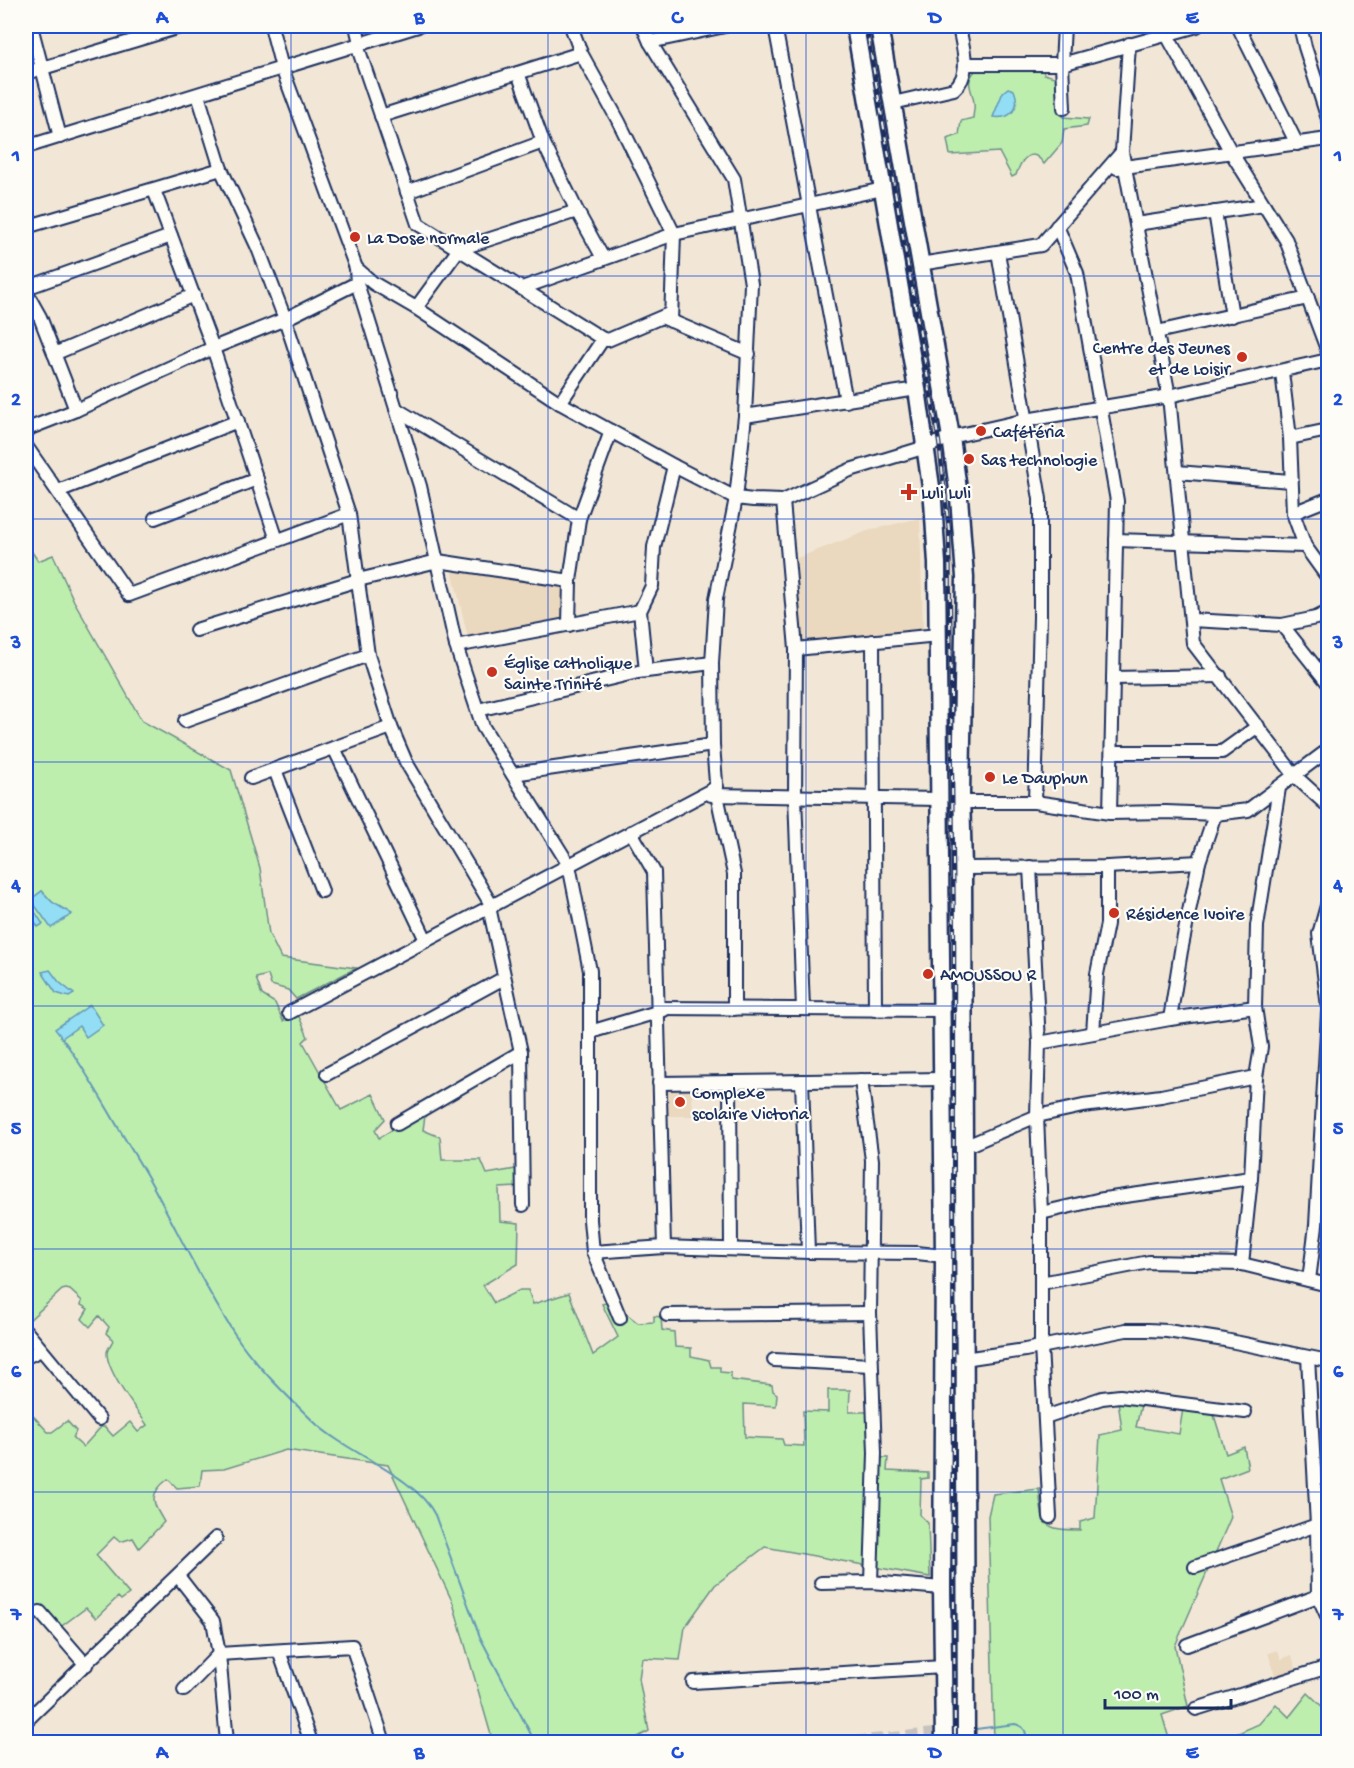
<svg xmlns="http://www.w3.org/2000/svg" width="1354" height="1768" font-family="'Gochi Hand',sans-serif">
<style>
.built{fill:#ead8bf}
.green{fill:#bdeeae;stroke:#6c8e86;stroke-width:1.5}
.water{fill:#93def4;stroke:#6398b8;stroke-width:1.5}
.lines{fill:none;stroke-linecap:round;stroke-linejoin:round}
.stream{stroke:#6398b8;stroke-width:2}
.minor-tunnel{stroke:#c7c2be;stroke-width:12;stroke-dasharray:12 6;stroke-linecap:butt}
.minor-casing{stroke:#1b2f5e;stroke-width:16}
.major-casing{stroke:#1b2f5e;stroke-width:21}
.minor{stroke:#fdfcf7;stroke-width:12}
.major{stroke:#fdfcf7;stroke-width:16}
.rail-casing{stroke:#1b2f5e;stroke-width:4.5}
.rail{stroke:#fdfcf7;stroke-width:2;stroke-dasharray:7;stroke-linecap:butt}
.grid{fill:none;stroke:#1d4ed8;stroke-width:1.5;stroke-opacity:0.55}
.poi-dot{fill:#c8321e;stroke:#fdfcf7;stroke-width:2}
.labels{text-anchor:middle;stroke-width:4.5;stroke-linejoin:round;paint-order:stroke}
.poi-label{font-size:18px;fill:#1b2f5e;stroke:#fdfcf7;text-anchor:start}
.neatline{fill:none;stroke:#1d4ed8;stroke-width:2}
.grid-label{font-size:20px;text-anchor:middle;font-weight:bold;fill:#1d4ed8}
</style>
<rect width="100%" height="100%" fill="#f2e7d6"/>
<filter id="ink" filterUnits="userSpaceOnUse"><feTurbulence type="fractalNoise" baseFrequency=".0167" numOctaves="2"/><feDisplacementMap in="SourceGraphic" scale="12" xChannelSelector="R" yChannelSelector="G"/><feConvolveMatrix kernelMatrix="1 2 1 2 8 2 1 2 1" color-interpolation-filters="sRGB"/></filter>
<g filter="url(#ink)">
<g class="built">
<path d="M1328,295V333L1315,298Z"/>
<path d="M920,518L923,631L801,642L797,558L870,530Z"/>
<path d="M451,565L564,585L565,622L469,642Z"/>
<path d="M692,1088L693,1116H668V1089Z"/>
<path d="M1278,1650L1281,1659L1292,1655L1297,1673L1276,1679L1268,1653Z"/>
</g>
<g class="green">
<path d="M1022,66L1042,67L1044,74L1061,79L1063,117L1089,119L1087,126L1064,129L1062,143L1044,164C1031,145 1021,160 1016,175L1012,177L999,152L950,155L947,139L959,135L961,121L973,118C973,114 975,108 974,103C973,90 964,83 975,71Z"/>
<path d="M26,543L38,561L53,555L74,601L142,721L231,770L260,868L269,934L281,958L356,968L296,999L288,990L271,985L268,975L256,978L262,995L275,1003L283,1021L297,1012L308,1037L303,1042L341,1110L373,1094L385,1119L375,1130L379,1138L426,1109L423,1130L440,1137L442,1160H481L487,1174L516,1169L517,1187L499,1188L500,1221L519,1223L518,1264L483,1285L494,1303L520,1290H528L533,1304L569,1293L593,1355L618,1337L602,1304L616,1300L623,1311L638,1323L654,1322V1316L661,1317L662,1330L674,1332L675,1347L691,1348V1356L709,1360L711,1367H720V1372L731,1373V1380L772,1385L773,1391L777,1394L776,1406L744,1404L745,1437L782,1439L784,1445L804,1446L803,1411L828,1412V1390H850L849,1412H869V1457L888,1458L887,1471L928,1473V1478L921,1479L920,1515L928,1523L930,1577L765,1547L715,1585L685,1627L680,1660L642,1658L639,1679L649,1731L629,1742H493L453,1603L388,1465L286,1450L224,1469L202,1470L200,1486L177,1488L168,1479C147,1495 153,1503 164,1522L139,1548L133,1538L120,1542L114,1537L96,1555L129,1594L121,1600L118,1597L96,1618L86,1608L59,1628L42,1608L26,1621V1408L48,1432H52L67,1421L76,1431L73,1438L83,1447L101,1427H105L113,1436L130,1422L138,1432L147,1425C136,1409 107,1372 107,1353C107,1349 111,1345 113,1340L106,1333L109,1327L99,1316L90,1327L82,1319L88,1309L81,1305L82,1301L70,1290L66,1289L62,1290L26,1323V910L38,927L30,906L34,903L52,902L42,891L26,903Z"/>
<path d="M1118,1401L1141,1405L1136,1427L1179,1434L1183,1408L1213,1412L1226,1454L1244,1447L1248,1468L1219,1479L1231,1517L1175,1646L1188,1706L1162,1715L1170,1742H994L988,1516L993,1494L1039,1489C1043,1525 1041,1530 1080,1530V1522L1095,1518L1100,1435L1122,1430Z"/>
<path d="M1308,1693L1328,1712V1742H1234L1236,1734L1259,1724L1276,1704L1289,1717Z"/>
</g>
<g class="water">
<path d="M1008,88L1014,90C1021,107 1012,120 993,117L1003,92Z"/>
<path d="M42,891L52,902L72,914L51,928L34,904L31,906L43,924L38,927L26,910V903Z"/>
<path d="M50,970L59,982L74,994L69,997L56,993L42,972Z"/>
<path d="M90,1005L103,1025L86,1037L79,1026L62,1038L55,1029Z"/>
</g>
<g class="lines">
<g class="stream">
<path d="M62,1038C80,1062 95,1088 111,1115C125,1140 141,1164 155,1190C181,1238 204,1287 234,1333C254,1364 287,1396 313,1421C347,1454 415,1475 435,1515L480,1637L535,1742"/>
<path d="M976,1729L1015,1724C1026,1727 1026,1732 1027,1742"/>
</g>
<path class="minor-tunnel" d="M853,1742L944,1733"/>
<defs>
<g id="minor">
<path d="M31,26L60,137"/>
<path d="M271,26L282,68L356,268L357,283L420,486L456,646L483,727L569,865L590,971V1220L593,1252L664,1247L808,1252L917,1253L944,1256"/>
<path d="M356,26L360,43"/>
<path d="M571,26L581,53L619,122L674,234L671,321"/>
<path d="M643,26L650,42L734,179L751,284L745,416L736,498L716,599L712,663L713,745L717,795L734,874V1009"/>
<path d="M775,26L846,401"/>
<path d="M1064,26L1062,64L1064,108"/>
<path d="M1162,26L1231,152L1286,240L1328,352"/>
<path d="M1238,26L1297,144"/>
<path d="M1300,26L1305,47L1328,119"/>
<path d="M650,42L725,26"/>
<path d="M1129,44L1122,152L1169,396L1193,643L1296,777L1328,806"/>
<path d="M357,45L418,224L603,339L608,340L671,313"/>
<path d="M966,64H1062L1197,26"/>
<path d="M26,73L183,26"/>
<path d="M518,73L543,142L577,211L603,258"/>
<path d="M198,95L221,169L258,248L285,319L349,514L368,655L391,727L406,762L492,906"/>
<path d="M893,103L954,89C973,73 962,47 959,26"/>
<path d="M381,116L581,53"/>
<path d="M26,147L418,26"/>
<path d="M1117,168L1328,139"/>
<path d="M154,190L213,348L277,540"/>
<path d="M407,192L543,142"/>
<path d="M1215,212L1232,316"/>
<path d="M1136,224L1264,205"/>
<path d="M1057,226L1077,273L1117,501L1110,813"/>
<path d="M26,227L221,169"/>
<path d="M998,252L1040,499V617L1035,802"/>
<path d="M920,264L1041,245L1122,152"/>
<path d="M356,268L373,283L416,308L560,403L674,466L736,498L753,500L783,501L850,470L926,447L951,437L1026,420L1169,396L1328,360"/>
<path d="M26,288L171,236"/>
<path d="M522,288L674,234L883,189"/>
<path d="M26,292L40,317L76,410"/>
<path d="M416,308L459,249L577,211"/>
<path d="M664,318L749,354"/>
<path d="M1157,332L1308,298"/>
<path d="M54,354L194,295"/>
<path d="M1282,372L1290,438L1293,513L1305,546L1328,578"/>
<path d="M560,403L603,339"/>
<path d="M396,409L579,519"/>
<path d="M745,416L917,389"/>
<path d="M26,433L30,428L76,410L213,348L285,319L357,283"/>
<path d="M1290,438L1328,430"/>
<path d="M26,446L129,595L349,514"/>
<path d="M1177,472L1290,481"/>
<path d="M58,491L238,421"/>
<path d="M783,501L796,649L795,796L803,1009"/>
<path d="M1293,513L1328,499"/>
<path d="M155,518L257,479"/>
<path d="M1116,540L1305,546"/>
<path d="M1191,620L1282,625L1316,618L1328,612"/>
<path d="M569,625L570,581L579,519L611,431"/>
<path d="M1282,625L1328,683"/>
<path d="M196,630L358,580L438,561L570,581"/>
<path d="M873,641L875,1010"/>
<path d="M456,646L640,611"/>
<path d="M796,649L938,635"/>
<path d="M646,671L640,611L652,586L654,547L674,466"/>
<path d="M1113,678L1220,676"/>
<path d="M478,710L638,672L712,663"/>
<path d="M185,721L368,655"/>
<path d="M334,748L426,940"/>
<path d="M1112,752H1222L1258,726"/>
<path d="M275,770L322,891"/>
<path d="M513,774L713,745"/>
<path d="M251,778L391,727"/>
<path d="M711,795L938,799"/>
<path d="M962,802H1035L1110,813L1166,812L1215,814L1248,810L1328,750"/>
<path d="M631,832L654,872L664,1247"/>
<path d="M1030,867L1039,1043L1037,1116L1041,1213V1346L1050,1517"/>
<path d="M963,868L1107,867L1199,862"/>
<path d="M1328,902L1319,934L1328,1007"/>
<path d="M489,907L521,1052L523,1205"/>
<path d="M659,1008L940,1010"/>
<path d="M289,1013L717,787"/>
<path d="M1170,1019L1181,951L1199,862L1215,814"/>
<path d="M590,1032L664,1010"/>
<path d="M1093,1033L1097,974L1107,924V867"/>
<path d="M1039,1043L1170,1019L1255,1007"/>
<path d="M327,1074L504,978"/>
<path d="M861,1080L872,1160L870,1313L875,1453L871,1582"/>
<path d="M802,1081L808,1252"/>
<path d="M730,1082L731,1248"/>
<path d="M659,1083L942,1079"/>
<path d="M397,1124L521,1052"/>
<path d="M964,1147L1037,1116L1083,1106L1161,1096L1256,1077"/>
<path d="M1041,1213L1097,1200L1251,1178"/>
<path d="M593,1252L620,1318"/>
<path d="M1242,1264L1251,1178L1256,1077L1261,1047L1255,1007L1257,926L1279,788"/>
<path d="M1309,1280L1316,1225L1328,1012"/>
<path d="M1041,1283L1149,1262L1242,1264L1328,1285"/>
<path d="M667,1315L870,1313"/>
<path d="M26,1331L99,1419"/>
<path d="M26,1357L41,1350"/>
<path d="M1308,1357L1317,1525L1318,1596L1328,1618"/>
<path d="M943,1359H964L1025,1350L1126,1330H1148L1167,1331L1225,1340L1328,1361"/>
<path d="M774,1360L871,1365"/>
<path d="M1045,1417L1102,1398L1120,1396L1245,1412"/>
<path d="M1195,1567L1317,1525L1328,1523"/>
<path d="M178,1576L213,1621L219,1654L227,1742"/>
<path d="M821,1583L871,1582L942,1588"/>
<path d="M40,1612L86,1665"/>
<path d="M1187,1645L1318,1596"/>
<path d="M279,1651L311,1742"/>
<path d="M693,1682L943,1667"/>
<path d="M184,1690L219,1654L352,1646L384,1742"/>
<path d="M1196,1709L1328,1667"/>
<path d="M26,1721L216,1538"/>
</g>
<g id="major">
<path d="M855,26L917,389L933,501L937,563L944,1256L942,1588L944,1742"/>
<path d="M879,26L951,437L959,497L965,577L961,794L963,868L966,1742"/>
</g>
</defs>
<use href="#minor" class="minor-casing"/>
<use href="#major" class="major-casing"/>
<use href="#minor" class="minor"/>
<use href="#major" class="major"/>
<defs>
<path id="rail" d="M866,26L939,442L949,530L954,947L953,1491L955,1742"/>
</defs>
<use href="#rail" class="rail-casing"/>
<use href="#rail" class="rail"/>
</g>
</g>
<path class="grid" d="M291,26V1742M548,26V1742M806,26V1742M1063,26V1742M26,276H1328M26,519H1328M26,762H1328M26,1006H1328M26,1249H1328M26,1492H1328"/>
<g class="poi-dot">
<circle cx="355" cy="237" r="6"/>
<circle cx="1242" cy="357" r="6"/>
<circle cx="981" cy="431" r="6"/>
<circle cx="969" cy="459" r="6"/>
<path d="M906 483h6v6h6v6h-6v6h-6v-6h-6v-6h6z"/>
<circle cx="492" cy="672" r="6"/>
<circle cx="990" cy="777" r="6"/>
<circle cx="1114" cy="913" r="6"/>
<circle cx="928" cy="974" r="6"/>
<circle cx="680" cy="1102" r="6"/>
</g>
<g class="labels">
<g class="poi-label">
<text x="367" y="243">La Dose normale</text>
<text x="1230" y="353" text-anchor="end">Centre des Jeunes<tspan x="1230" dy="21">et de Loisir</tspan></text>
<text x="993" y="437">Cafétéria</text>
<text x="981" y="465">Sas technologie</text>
<text x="921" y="498">Luli Luli</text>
<text x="504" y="668">Église catholique<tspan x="504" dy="21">Sainte Trinité</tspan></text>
<text x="1002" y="783">Le Dauphun</text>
<text x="1126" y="919">Résidence Ivoire</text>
<text x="940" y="980">AMOUSSOU R</text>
<text x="692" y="1098">Complexe<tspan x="692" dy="21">scolaire Victoria</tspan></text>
</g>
</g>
<rect width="1354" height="1768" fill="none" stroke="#fdfcf7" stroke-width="66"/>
<path d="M1105 1699v9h126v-9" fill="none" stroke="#1b2f5e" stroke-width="3"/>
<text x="1114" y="1699" font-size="18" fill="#1b2f5e" stroke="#fdfcf7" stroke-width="4.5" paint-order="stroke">100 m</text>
<rect x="33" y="33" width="1288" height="1702" class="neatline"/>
<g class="grid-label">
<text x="162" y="23">A</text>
<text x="419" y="23">B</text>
<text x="677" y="23">C</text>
<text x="935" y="23">D</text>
<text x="1192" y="23">E</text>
<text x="16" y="161">1</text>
<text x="1338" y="161">1</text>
<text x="16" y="405">2</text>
<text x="1338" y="405">2</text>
<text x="16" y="648">3</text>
<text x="1338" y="648">3</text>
<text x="16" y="891">4</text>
<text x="1338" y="891">4</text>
<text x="16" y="1134">5</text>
<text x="1338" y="1134">5</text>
<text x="16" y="1377">6</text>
<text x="1338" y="1377">6</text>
<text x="16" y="1620">7</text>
<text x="1338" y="1620">7</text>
<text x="162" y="1758">A</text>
<text x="419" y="1758">B</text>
<text x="677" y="1758">C</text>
<text x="935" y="1758">D</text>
<text x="1192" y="1758">E</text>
</g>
</svg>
